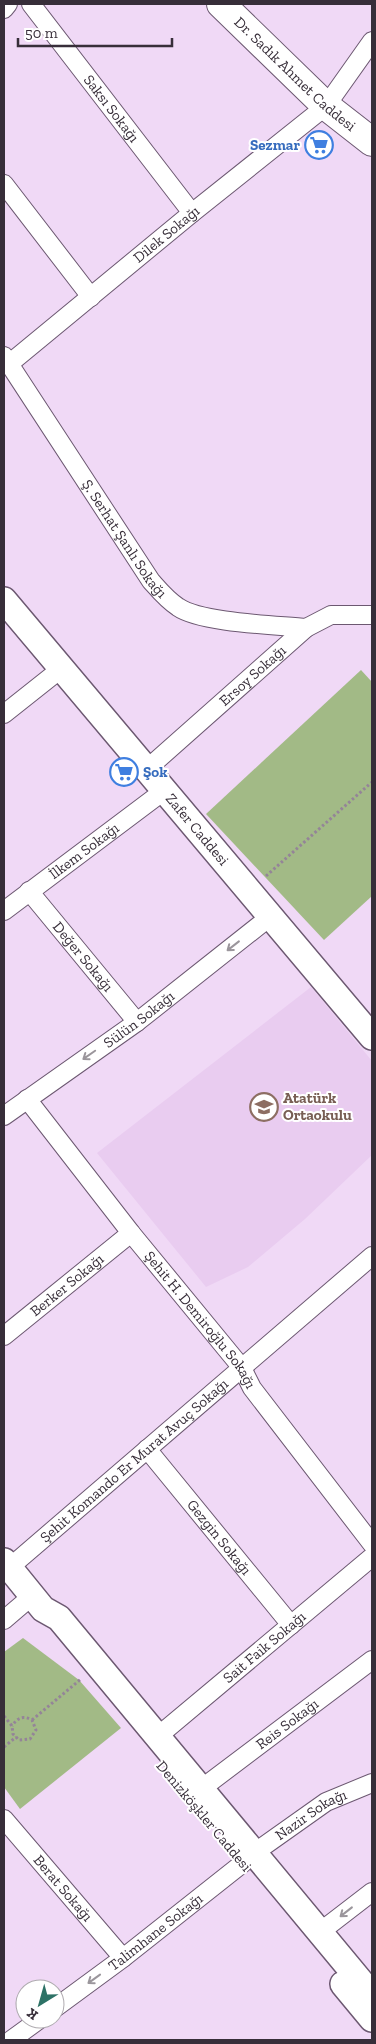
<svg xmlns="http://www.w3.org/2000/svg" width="376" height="2044" font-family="'Zilla Slab',serif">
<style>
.built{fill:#e9ccf0}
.green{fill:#a2ba86}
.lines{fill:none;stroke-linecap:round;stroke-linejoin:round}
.street-casing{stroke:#6c5871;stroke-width:20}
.secondary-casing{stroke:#6c5871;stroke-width:28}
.primary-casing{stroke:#6c5871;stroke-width:30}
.path{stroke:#948498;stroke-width:3;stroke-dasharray:2.5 2.5;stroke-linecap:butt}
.street{stroke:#fff;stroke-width:18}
.secondary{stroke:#fff;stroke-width:25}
.primary{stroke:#fff;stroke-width:28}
.oneway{stroke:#9b969c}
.labels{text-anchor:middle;stroke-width:4;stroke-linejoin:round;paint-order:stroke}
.street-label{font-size:15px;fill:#372e39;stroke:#fff}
.shop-label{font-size:15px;font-weight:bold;fill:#366cbe;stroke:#fff;text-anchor:end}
.education-label{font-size:15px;font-weight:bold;fill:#785e54;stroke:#fff;text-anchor:start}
</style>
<rect width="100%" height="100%" fill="#f0d9f6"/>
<path class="built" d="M311,987L372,1061V1155L305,1219L248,1267L206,1287L97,1153Z"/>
<g class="green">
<path d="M361,670L372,682V896L324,940L206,814Z"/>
<path d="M23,1638L79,1680L121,1728L20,1809L4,1787V1652Z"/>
</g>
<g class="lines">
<defs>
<g id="street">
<path id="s1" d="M31,4L192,213"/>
<path d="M4,9L8,4"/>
<path d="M4,184L91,297"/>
<path id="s2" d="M4,356L151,581C159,590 167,600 178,607C201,623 276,625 306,628"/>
<path id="s3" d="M9,364L192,213L326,106L372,41"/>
<path d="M4,714L62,668"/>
<path id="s4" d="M147,769L306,628L331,615H372"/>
<path id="s5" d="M29,891L137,1022"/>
<path id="s6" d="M4,911L165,790"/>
<path id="s7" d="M27,1099L131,1233L242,1368L252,1388L372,1544"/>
<path id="s8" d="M4,1116L137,1022L271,916"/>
<path id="s9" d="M4,1336L131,1233"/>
<path id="s10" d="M147,1449L291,1625"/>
<path id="s11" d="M9,1568L372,1256"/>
<path d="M4,1620L32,1596"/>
<path id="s12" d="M157,1737L372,1557"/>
<path id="s13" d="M201,1789L372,1660"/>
<path id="s14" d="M4,1819L123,1958"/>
<path id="s15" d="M254,1853L326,1802L372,1783"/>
<path d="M320,1932L372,1892"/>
<path id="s16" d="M55,2008L123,1958L243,1863"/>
<path d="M11,2040L40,2019"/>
</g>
<g id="secondary">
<path id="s17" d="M4,600L372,1037"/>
<path d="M4,1561L43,1609L59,1618L372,1995"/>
<path d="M343,1984L372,2019"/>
</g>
<g id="primary">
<path id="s18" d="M221,4L326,106L372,142"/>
</g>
</defs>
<use href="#street" class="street-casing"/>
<use href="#secondary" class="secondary-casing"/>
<use href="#primary" class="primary-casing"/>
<g class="path">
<path d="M266,876L372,782"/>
<path d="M4,1716L12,1726L13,1734L19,1740L30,1739L36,1730L32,1720C23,1715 17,1718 12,1726"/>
<path d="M32,1720L81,1679"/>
<path d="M4,1747L16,1737"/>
</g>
<use href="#street" class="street"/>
<use href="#secondary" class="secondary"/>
<use href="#primary" class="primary"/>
</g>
<defs><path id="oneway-shaft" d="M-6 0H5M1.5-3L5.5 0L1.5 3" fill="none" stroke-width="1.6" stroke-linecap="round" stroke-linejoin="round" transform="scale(1.25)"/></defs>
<g class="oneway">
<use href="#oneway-shaft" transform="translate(233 946) rotate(142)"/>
<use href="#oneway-shaft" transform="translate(89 1055) rotate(145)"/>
<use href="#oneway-shaft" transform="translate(346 1912) rotate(142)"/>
<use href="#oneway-shaft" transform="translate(94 1979) rotate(144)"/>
</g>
<defs>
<symbol id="supermarket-ring" viewBox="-11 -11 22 22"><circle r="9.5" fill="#fff" stroke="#3f7fe0" stroke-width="1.5"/><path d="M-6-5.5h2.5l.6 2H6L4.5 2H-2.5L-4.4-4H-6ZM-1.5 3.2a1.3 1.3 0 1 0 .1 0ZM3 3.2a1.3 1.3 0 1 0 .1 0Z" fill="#3f7fe0"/></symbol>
<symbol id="school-ring" viewBox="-11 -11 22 22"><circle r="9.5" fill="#fff" stroke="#8d6e63" stroke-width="1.5"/><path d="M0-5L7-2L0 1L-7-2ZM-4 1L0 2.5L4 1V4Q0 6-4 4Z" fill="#8d6e63"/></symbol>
</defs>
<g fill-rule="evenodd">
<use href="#supermarket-ring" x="303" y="129" width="32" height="32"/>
<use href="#supermarket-ring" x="108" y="756" width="32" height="32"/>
<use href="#school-ring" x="248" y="1091" width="32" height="32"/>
</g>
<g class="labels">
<g class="street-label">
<text dy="5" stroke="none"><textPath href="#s18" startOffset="102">Dr. Sadık Ahmet Caddesi</textPath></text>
<text dy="5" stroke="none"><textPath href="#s1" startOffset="132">Saksı Sokağı</textPath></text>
<text dy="5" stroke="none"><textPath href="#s3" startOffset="204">Dilek Sokağı</textPath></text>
<text dy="5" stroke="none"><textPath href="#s2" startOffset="219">Ş. Serhat Şanlı Sokağı</textPath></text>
<text dy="5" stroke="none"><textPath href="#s4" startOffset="141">Ersoy Sokağı</textPath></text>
<text dy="5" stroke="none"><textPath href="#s17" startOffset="300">Zafer Caddesi</textPath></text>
<text dy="5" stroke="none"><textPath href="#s6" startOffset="100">İlkem Sokağı</textPath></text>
<text dy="5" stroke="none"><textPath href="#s5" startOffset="85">Değer Sokağı</textPath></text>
<text dy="5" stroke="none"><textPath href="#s8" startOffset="166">Sülün Sokağı</textPath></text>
<text dy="5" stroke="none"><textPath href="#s9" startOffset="81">Berker Sokağı</textPath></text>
<text dy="5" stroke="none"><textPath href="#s7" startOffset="281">Şehit H. Demiroğlu Sokağı</textPath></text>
<text dy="5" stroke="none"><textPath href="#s11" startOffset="165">Şehit Komando Er Murat Avuç Sokağı</textPath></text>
<text dy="5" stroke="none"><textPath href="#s10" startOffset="114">Gezgin Sokağı</textPath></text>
<text dy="5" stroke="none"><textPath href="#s12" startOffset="140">Sait Faik Sokağı</textPath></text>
<text dy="5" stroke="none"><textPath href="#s13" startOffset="108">Reis Sokağı</textPath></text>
<text transform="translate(204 1816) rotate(50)" y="5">Denizköşkler Caddesi</text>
<text dy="5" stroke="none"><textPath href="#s15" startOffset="69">Nazir Sokağı</textPath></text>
<text dy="5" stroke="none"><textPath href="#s14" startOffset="91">Berat Sokağı</textPath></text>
<text dy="5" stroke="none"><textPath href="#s16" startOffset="126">Talimhane Sokağı</textPath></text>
</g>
<g class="shop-label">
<text x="300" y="150">Sezmar</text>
<text x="143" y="777" text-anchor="start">Şok</text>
</g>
<g class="education-label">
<text x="283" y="1103">Atatürk<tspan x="283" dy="17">Ortaokulu</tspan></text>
</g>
</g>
<rect width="376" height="2044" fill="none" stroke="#372e39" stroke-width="10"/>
<g transform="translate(40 2004) rotate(217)"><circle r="24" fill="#ffffff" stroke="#afabb0"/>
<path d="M0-4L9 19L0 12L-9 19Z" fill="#2d7266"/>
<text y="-8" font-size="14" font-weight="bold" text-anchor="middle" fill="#372e39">K</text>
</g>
<path d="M18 38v8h154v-8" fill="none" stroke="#372e39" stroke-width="2.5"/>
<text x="25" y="38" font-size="15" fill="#372e39" stroke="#ffffff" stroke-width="4" paint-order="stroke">50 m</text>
</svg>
